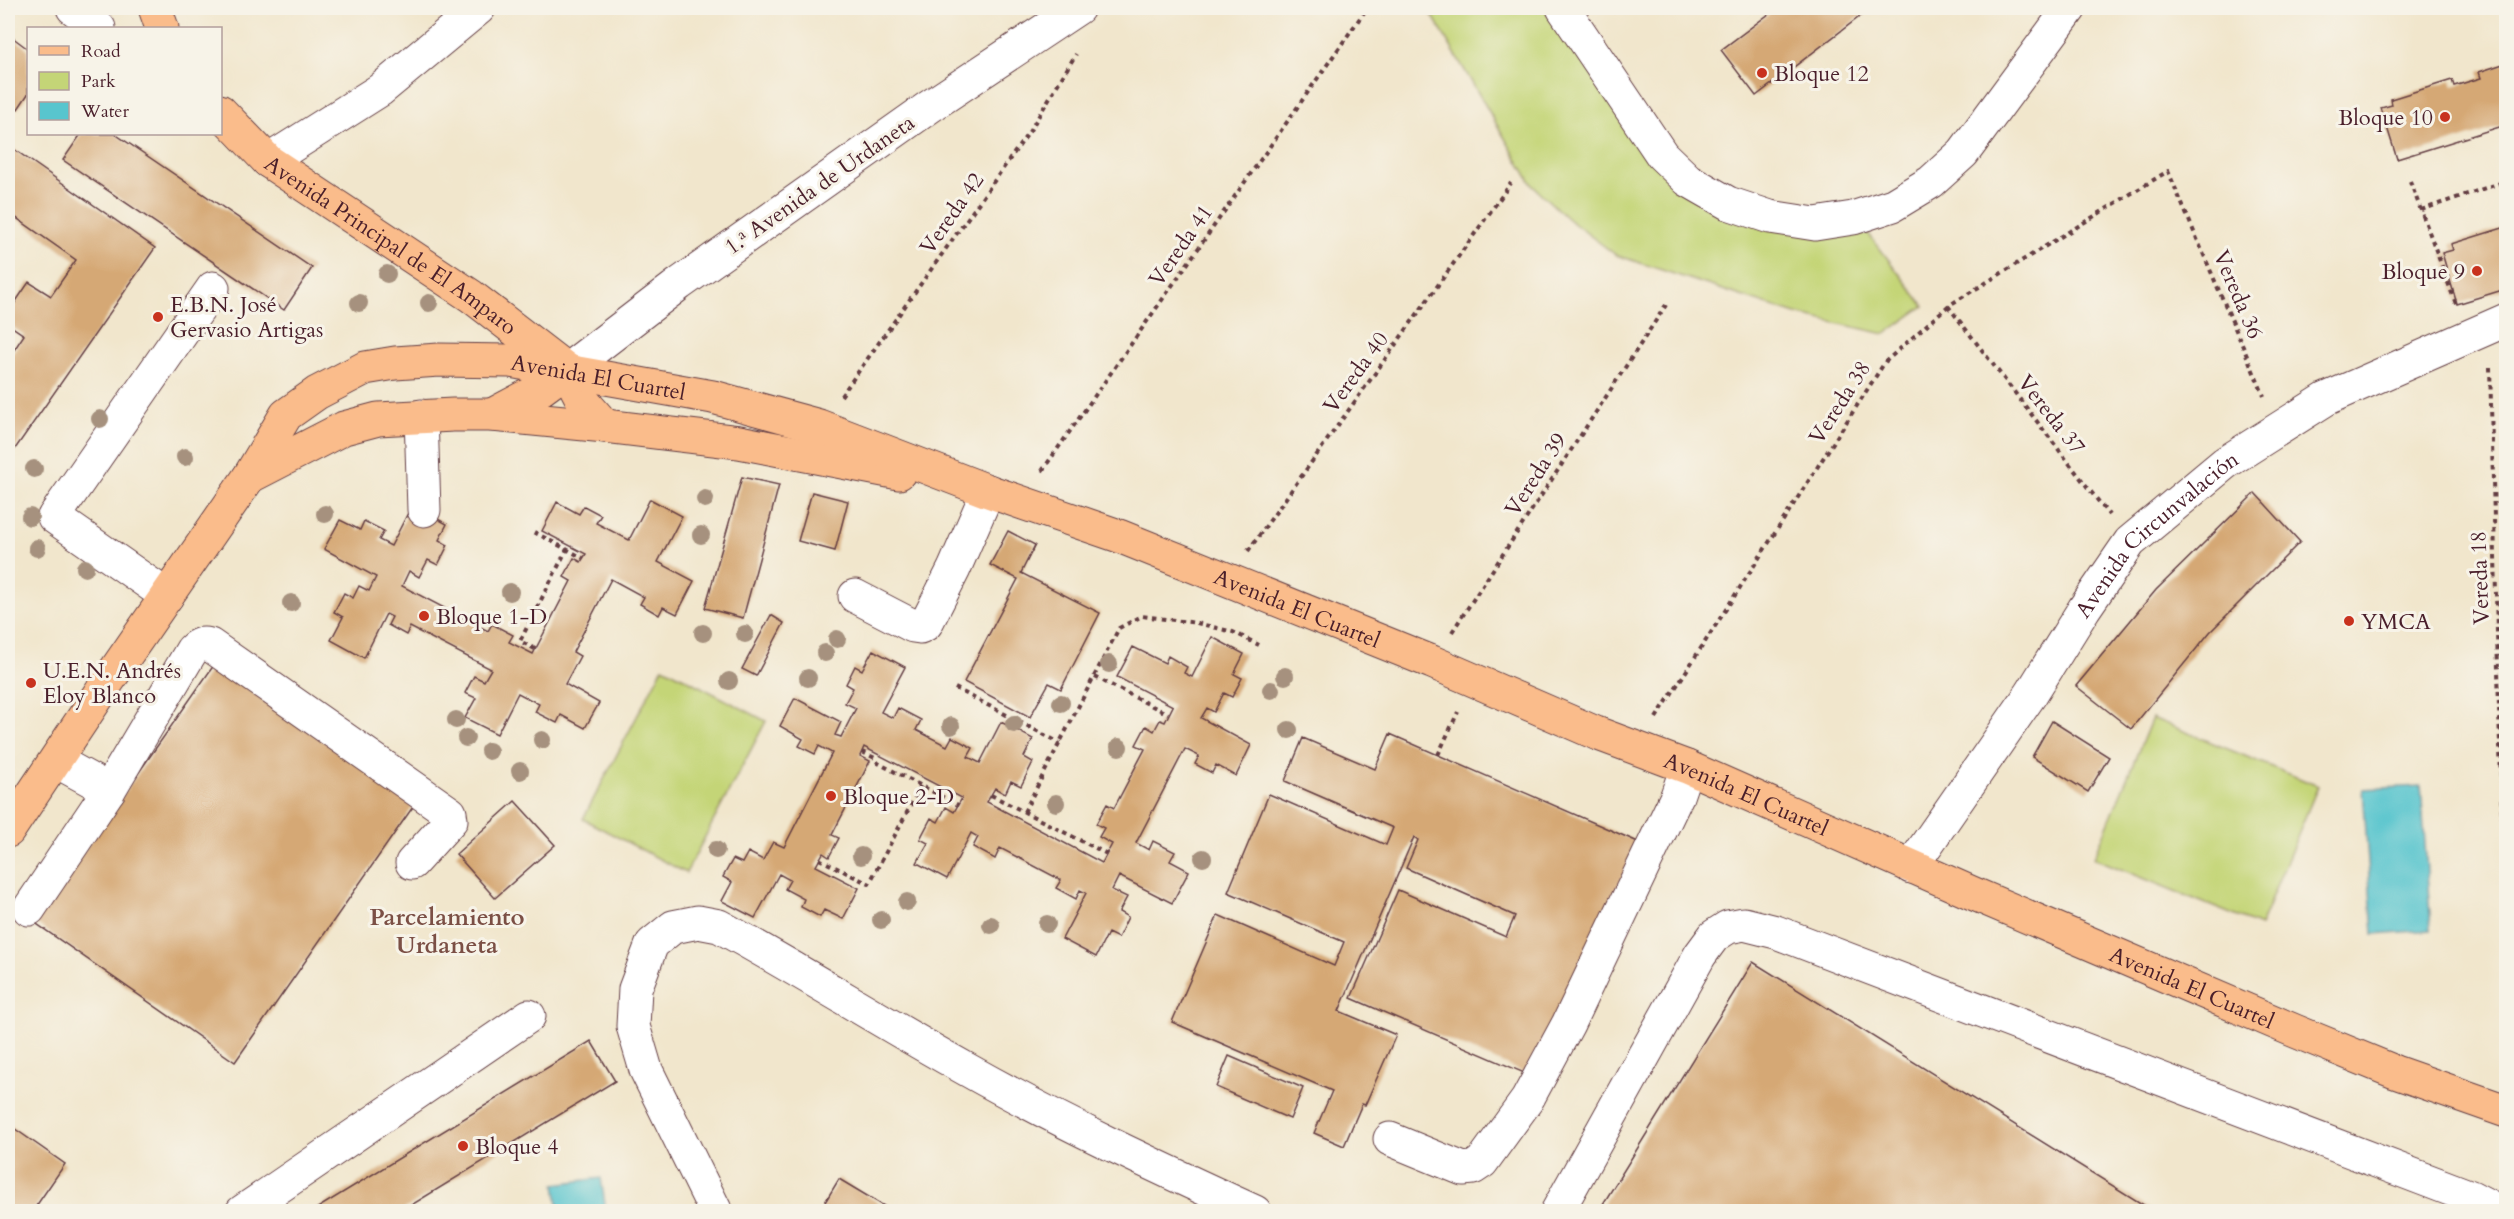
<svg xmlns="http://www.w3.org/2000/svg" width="2514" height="1219" font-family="Cardo,serif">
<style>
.green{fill:#c4d577;stroke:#877a51;stroke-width:1.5}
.water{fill:#58c5ce;stroke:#51727c;stroke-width:1.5}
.building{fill:#d5a874}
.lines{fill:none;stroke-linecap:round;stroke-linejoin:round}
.minor-casing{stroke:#633d43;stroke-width:35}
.major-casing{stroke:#633d43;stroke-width:35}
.path{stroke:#633d43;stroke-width:4;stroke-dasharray:4.5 4.5;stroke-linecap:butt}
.minor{stroke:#fff;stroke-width:33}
.major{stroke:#fabc8b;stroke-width:33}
.tree{fill:#a6917e}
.poi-dot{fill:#c8321e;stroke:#f7f3e8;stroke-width:2}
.labels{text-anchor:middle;stroke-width:6;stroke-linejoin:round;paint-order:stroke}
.poi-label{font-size:22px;fill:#4a1f2b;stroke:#f7f3e8;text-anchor:start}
.street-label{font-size:22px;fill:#4a1f2b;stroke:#f7f3e8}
.neighbourhood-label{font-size:24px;font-weight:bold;fill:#7b4f45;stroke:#f7f3e8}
</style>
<rect width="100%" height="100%" fill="#f7f3e8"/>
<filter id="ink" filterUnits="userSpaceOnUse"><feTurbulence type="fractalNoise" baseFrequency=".0167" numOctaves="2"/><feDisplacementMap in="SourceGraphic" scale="12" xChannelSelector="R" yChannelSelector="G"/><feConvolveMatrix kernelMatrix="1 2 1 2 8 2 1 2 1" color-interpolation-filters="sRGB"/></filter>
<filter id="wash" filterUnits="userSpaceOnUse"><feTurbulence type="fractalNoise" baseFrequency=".008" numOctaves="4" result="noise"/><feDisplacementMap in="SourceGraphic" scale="24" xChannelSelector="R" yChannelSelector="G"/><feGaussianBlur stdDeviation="1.35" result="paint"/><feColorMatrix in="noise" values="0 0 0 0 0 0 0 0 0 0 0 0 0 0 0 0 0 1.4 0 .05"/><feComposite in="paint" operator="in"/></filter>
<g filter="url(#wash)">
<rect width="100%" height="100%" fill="#f1e6cc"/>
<g class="green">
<path d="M1428,8H1567L1652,131L1707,180L1827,228L1868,233L1924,306L1885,334L1796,314L1616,255L1568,219L1533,186Z"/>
<path d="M663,667L766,721L686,873L583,819Z"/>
<path d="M2152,718L2318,786L2260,926L2094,858Z"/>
</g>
<g class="water">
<path d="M2421,786L2431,930L2373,934L2363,789Z"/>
<path d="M601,1178L606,1211H559L555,1184Z"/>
</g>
<g id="blocks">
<g class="building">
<path d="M1777,8H1871L1756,96L1721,50Z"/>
<path d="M8,34L28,49V94L18,109L8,102Z"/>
<path d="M2506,63V125L2397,159L2381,108L2392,105L2391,99L2452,80L2454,86L2481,78L2479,72Z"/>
<path d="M81,134H115L312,268L284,310L63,160Z"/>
<path d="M8,145L155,248L15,449L8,444V359L24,335L8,324V313L29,282L51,296L76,260L8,212Z"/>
<path d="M2506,227V289L2457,304L2442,253L2453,250L2451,244Z"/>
<path d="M742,477L779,485L743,618L705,608Z"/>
<path d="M812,492L848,501L835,551L798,541Z"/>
<path d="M2255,493L2300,542L2210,632L2131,729L2076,686L2156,590Z"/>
<path d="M650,499L682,516L658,562L694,581L677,614L663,607L659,615L640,604L644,597L611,579L573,652L580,656L565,684L599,703L585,728L561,715L557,723L535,712L539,704L518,693L497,734L465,718L476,698L465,693L474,676L484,681L491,669L410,627L406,635L388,625L392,617L386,614L364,658L331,640L343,617L334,612L344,593L353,598L359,586L369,591L376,577L324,549L340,520L360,530L364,521L384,531L379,540L391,546L412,505L447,524L439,540L448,545L438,565L428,560L419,577L409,571L402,586L488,631L492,624L513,635L509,642L533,654L571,581L564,577L574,558L581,562L586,554L542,531L557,502L579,514L584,506L601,515L596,523L629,540Z"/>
<path d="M1008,531L1035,545L1021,573L1100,613L1061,689L1049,683L1030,717L964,682L1018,579L990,565Z"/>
<path d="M771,615L784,623L756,676L742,669Z"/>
<path d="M1212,637L1244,654L1234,674L1242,678L1232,697L1224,693L1214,712L1207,708L1201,718L1251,745L1236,776L1216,765L1212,773L1195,764L1199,756L1185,749L1136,843L1149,850L1153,841L1175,852L1170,861L1189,871L1172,903L1119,876L1112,890L1127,897L1119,912L1128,917L1118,938L1108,933L1096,957L1062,939L1086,893L1080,890L1076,899L1056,888L1061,880L1000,848L995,859L973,847L978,837L971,833L947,879L917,863L928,843L920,839L931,818L938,822L946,807L954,812L962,798L864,747L860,756L870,761L832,835L839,838L829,857L823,853L816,866L859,888L843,919L824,910L820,917L801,907L804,899L785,889L790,880L779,874L755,918L722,901L732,882L723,877L733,859L742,863L748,852L763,860L773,842L784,847L832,753L819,746L815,754L799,746L803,739L780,726L795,698L841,722L835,735L841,737L856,708L845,703L853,688L846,684L855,666L862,670L873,650L905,667L881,712L893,718L898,708L921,720L916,730L947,746L952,737L973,748L968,757L980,763L1001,722L1033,739L1024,757L1033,762L1021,786L1011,781L1005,794L995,788L987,802L1102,863L1112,844L1099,837L1104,828L1096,824L1107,804L1114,808L1145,749L1136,745L1146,726L1154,731L1160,720L1165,722L1173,706L1117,677L1133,647L1165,663L1168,656L1187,667L1184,673L1192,677Z"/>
<path d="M214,665L415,804L235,1062L34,922Z"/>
<path d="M2052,721L2109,757L2088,792L2032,757Z"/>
<path d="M1390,734L1638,842L1536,1078L1351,998L1398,890L1506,937L1515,916L1406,868L1418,840L1414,837L1339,1011L1396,1035L1365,1105L1362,1104L1344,1146L1314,1133L1332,1091L1172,1022L1218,915L1334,966L1344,942L1228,892L1269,794L1386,845L1393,828L1285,781L1303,738L1375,769Z"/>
<path d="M515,801L555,845L495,898L456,854Z"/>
<path d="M1753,962L2155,1212H1598Z"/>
<path d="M591,1041L615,1081L400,1212H311Z"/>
<path d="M1229,1056L1303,1088L1290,1119L1216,1087Z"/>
<path d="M8,1124L65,1164L32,1212H8Z"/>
<path d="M839,1179L894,1212H819Z"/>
</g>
</g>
</g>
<g filter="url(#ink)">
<use href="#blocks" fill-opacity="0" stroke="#633d43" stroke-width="1.5"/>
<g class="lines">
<defs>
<g id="minor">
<path d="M73,8L99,28"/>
<path d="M1563,8L1662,155L1688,180L1728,203L1770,217L1815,224L1853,218L1893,205L1931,182L1963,153L2070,8"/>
<path d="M268,161L380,90L479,8"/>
<path d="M567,370L679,284L929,107L1078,8"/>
<path d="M421,416L424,510"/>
<path d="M167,596L54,517L213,288"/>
<path d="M855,596L913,626L920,627L926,624L954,569L988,491"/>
<path d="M56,761L109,790"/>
<path id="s1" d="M1911,867L2031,694L2084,609L2130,542L2225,463L2326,399L2506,320"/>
<path d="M29,909L109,790L192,650C198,644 202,643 210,645L450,813L451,820L412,863"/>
<path d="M1390,1139L1463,1169L1473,1168L1482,1162L1527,1100L1568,1024L1677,796L1687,767"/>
<path d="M242,1212L529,1016"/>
<path d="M716,1212L646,1070L633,1026L635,989L652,944L673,927L698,922L719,926C803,972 883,1023 966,1069C1060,1122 1157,1167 1255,1212"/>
<path d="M1557,1212L1700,955L1714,936L1728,927L1744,924L1776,932L2471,1197L2500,1212"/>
</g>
<g id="major">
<path d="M155,8L162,28"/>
<path id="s2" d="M220,111L268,161L471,296L567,370L583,401L605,426"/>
<path d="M492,415L541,389L567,370"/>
<path d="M249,477L344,428L378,419L453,415H492L605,426L739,442L899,473"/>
<path id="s3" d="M8,831L108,681L249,477L286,415L317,393L365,368L395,363L439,360L510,361L713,397L819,426L988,491L1119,536L1432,662L1596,733L1687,767L1972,893L2295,1031L2395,1072L2506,1111"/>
</g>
</defs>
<use href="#minor" class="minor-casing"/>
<use href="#major" class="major-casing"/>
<g class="path">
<path d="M2410,181L2456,304"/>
<path d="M2421,210L2506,181"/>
<path d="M1948,306L2109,515"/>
<path d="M2490,367L2506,972"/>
<path d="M841,396L1029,132L1076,54"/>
<path d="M1042,471L1367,8"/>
<path d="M534,532L583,558"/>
<path d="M1248,551L1511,183"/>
<path d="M1452,632L1666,305"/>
<path d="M535,649L520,641L567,549"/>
<path d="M1095,677L1168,714"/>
<path d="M955,688L1060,743"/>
<path d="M1656,718L1885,362L1948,306L2168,171L2264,396"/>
<path d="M862,752L875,758L878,763L958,805"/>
<path d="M1438,755L1458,712"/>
<path d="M991,795L1107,854"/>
<path d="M1024,812L1119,628L1142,616L1197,623L1233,632L1259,645"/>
<path d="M819,859L869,884L921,786"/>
</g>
<use href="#minor" class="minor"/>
<use href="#major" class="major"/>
</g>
<g class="tree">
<circle cx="387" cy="274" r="9"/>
<circle cx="359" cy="303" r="9"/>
<circle cx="429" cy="303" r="9"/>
<circle cx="100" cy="419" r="9"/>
<circle cx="185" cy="457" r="9"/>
<circle cx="34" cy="469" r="9"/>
<circle cx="705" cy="499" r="9"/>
<circle cx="325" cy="514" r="9"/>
<circle cx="30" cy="517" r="9"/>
<circle cx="701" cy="535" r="9"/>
<circle cx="37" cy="548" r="9"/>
<circle cx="85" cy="568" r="9"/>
<circle cx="510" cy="592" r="9"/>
<circle cx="291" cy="603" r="9"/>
<circle cx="703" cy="633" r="9"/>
<circle cx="745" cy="634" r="9"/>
<circle cx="837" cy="639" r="9"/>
<circle cx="825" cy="653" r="9"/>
<circle cx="1109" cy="664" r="9"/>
<circle cx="1285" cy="676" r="9"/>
<circle cx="808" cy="678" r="9"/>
<circle cx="729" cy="681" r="9"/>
<circle cx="1271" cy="690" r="9"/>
<circle cx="1061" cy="703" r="9"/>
<circle cx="456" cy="720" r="9"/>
<circle cx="1014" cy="724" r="9"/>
<circle cx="951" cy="726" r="9"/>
<circle cx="1289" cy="730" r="9"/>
<circle cx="466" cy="738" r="9"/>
<circle cx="542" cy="740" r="9"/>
<circle cx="1119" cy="747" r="9"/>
<circle cx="489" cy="751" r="9"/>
<circle cx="520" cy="771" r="9"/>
<circle cx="1056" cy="803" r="9"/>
<circle cx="716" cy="850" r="9"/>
<circle cx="861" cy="856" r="9"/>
<circle cx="1203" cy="858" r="9"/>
<circle cx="907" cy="902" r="9"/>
<circle cx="881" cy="920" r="9"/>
<circle cx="1047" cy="924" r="9"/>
<circle cx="991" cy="925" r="9"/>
</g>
</g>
<g class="poi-dot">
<circle cx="1762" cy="73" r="6"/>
<circle cx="2445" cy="117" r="6"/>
<circle cx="2477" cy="271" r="6"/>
<circle cx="158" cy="317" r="6"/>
<circle cx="424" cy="616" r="6"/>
<circle cx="2349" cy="621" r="6"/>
<circle cx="31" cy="683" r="6"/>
<circle cx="831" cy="796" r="6"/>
<circle cx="463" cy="1146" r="6"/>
</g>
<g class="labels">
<g class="poi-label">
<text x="1774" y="81">Bloque 12</text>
<text x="2433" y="125" text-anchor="end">Bloque 10</text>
<text x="2465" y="279" text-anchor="end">Bloque 9</text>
<text x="170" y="312">E.B.N. José<tspan x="170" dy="25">Gervasio Artigas</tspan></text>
<text x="436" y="624">Bloque 1-D</text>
<text x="2361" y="629">YMCA</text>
<text x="43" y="678">U.E.N. Andrés<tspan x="43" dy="25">Eloy Blanco</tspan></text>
<text x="843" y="804">Bloque 2-D</text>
<text x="475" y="1154">Bloque 4</text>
</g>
<g class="street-label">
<text transform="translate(819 184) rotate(-35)" y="8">1.ª Avenida de Urdaneta</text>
<text transform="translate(951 213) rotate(-55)" y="8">Vereda 42</text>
<text dy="8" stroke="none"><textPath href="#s2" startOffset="218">Avenida Principal de El Amparo</textPath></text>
<text transform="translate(1180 245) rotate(-55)" y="8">Vereda 41</text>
<text transform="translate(2239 294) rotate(67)" y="8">Vereda 36</text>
<text transform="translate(1355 372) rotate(-54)" y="8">Vereda 40</text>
<text dy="8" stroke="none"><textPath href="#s3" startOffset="828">Avenida El Cuartel</textPath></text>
<text transform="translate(1839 402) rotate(-57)" y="8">Vereda 38</text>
<text transform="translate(2052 414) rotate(52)" y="8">Vereda 37</text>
<text transform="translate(1535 474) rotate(-57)" y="8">Vereda 39</text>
<text dy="8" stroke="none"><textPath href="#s1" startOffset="416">Avenida Circunvalación</textPath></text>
<text transform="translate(2479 578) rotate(-92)" y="8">Vereda 18</text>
<text dy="8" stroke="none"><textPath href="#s3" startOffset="1566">Avenida El Cuartel</textPath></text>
<text dy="8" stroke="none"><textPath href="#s3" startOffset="2052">Avenida El Cuartel</textPath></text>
<text dy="8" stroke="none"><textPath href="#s3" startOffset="2538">Avenida El Cuartel</textPath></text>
</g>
<g class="neighbourhood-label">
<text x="447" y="925">Parcelamiento<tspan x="447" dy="28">Urdaneta</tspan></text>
</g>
</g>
<rect width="2514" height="1219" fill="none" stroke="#f7f3e8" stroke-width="30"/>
<rect x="27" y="27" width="195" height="108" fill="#f7f3e8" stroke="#b29e9c" stroke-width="1.5"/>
<rect x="39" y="46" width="30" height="9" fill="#fabc8b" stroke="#b29e9c" stroke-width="1.5"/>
<text x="81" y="57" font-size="18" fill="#4a1f2b">Road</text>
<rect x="39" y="72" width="30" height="18" fill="#c4d577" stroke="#b29e9c" stroke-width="1.5"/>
<text x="81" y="87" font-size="18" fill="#4a1f2b">Park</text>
<rect x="39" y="102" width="30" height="18" fill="#58c5ce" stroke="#b29e9c" stroke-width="1.5"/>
<text x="81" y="117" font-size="18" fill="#4a1f2b">Water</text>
</svg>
